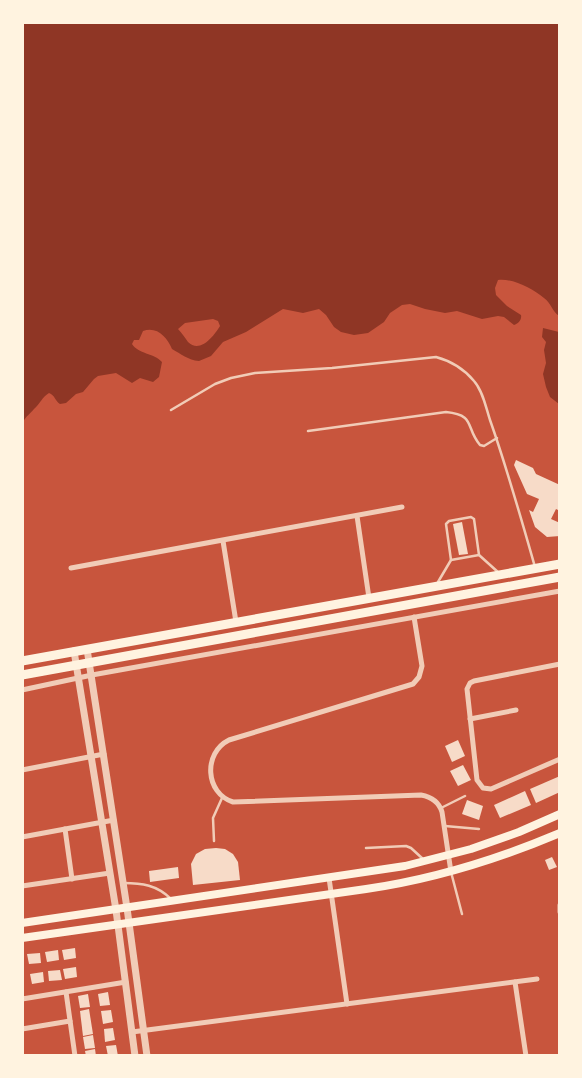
<svg xmlns="http://www.w3.org/2000/svg" width="582" height="1078" font-family="Karla,sans-serif">
<style>
.water{fill:#8f3625;fill-rule:evenodd}
.building{fill:#f7dbc8}
.lines{fill:none;stroke-linecap:round;stroke-linejoin:round}
.service{stroke:#f1ccb7;stroke-width:2.5}
.minor{stroke:#f1ccb7;stroke-width:5}
.tertiary{stroke:#f1ccb7;stroke-width:7}
.secondary{stroke:#fff3e0;stroke-width:8}
.primary{stroke:#fff3e0;stroke-width:9}
</style>
<rect width="100%" height="100%" fill="#c8553d"/>
<g class="water">
<path d="M23,22L559,23V316C552,311 551,303 544,298C533,289 513,278 498,280L495,288L496,295L507,306L521,315C522,320 518,324 514,325L504,317L498,316L482,319L457,311L445,313L425,309L410,304L402,305L390,313L384,322L368,333L354,335L341,332L334,327L326,315L319,309L303,313L283,309L246,332L223,342L211,356L199,361C188,360 181,354 172,349C167,337 157,326 143,331L139,340H134L132,344C138,354 154,353 162,362L159,377L153,382L140,378L132,383L116,373L98,376L94,379L83,392L76,394L66,403L60,404C55,401 55,395 49,393C42,397 40,404 34,409C30,414 26,416 23,422ZM213,319L218,321L220,326C214,336 200,354 188,342C185,338 182,333 178,329L185,323Z"/>
<path d="M543,328L559,332V404L550,397L546,387L543,374L546,363L544,350L546,342L542,337Z"/>
</g>
<g class="building">
<path d="M516,460L533,468L536,474L560,485V511L556,509L551,519L560,523V536L547,537L535,527L529,510L533,512L539,499L527,494L514,465Z"/>
<path d="M462,522L468,554L459,555L453,524Z"/>
<path d="M458,740L465,756L452,762L445,746Z"/>
<path d="M463,765L471,780L458,786L450,771Z"/>
<path d="M560,776V792L536,803L530,789Z"/>
<path d="M525,791L531,805L500,818L494,805Z"/>
<path d="M467,800L483,806L479,820L462,814Z"/>
<path d="M216,848L225,849L233,854L238,862L240,880L193,885L191,864L196,854L205,849Z"/>
<path d="M552,857L557,867L549,870L545,860Z"/>
<path d="M178,867L179,878L150,882L149,871Z"/>
<path d="M75,948L76,958L64,960L62,950Z"/>
<path d="M58,950L59,960L47,962L45,952Z"/>
<path d="M40,953L41,963L29,964L27,954Z"/>
<path d="M76,967L77,977L65,979L63,969Z"/>
<path d="M60,970L62,980L49,981L48,971Z"/>
<path d="M43,972L44,982L32,984L30,974Z"/>
<path d="M108,992L110,1005L100,1006L98,994Z"/>
<path d="M88,994L90,1007L80,1008L78,996Z"/>
<path d="M89,1009L93,1034L83,1036L80,1011Z"/>
<path d="M111,1010L113,1022L103,1024L101,1011Z"/>
<path d="M113,1028L115,1040L105,1042L104,1029Z"/>
<path d="M93,1035L95,1048L85,1049L83,1037Z"/>
<path d="M116,1045L118,1056H108L106,1046Z"/>
<path d="M95,1049L96,1056H86L85,1051Z"/>
</g>
<g class="lines">
<g class="service">
<path d="M171,410L215,384L231,378L255,373L332,368L436,357C451,361 464,369 474,381C483,391 486,408 490,420C507,468 521,518 535,567"/>
<path d="M308,431L446,412C476,415 465,427 480,445L484,446L497,438"/>
<path d="M451,560L479,555"/>
<path d="M438,582L451,560L446,524L449,521L471,517L474,519L479,555L499,573"/>
<path d="M441,808L465,796"/>
<path d="M445,826L479,829"/>
<path d="M214,841L213,818L222,798"/>
<path d="M366,848L406,846L411,848L423,859"/>
<path d="M451,872L462,914"/>
<path d="M123,883C142,883 157,885 171,899"/>
</g>
<g class="minor">
<path d="M357,516L369,598"/>
<path d="M223,541L236,622"/>
<path d="M71,568L402,507"/>
<path d="M414,617L422,666L419,677L413,684L229,740C203,753 205,793 233,802L421,795C432,797 439,802 442,812L451,872"/>
<path d="M560,664L474,681L470,683L467,689L477,780L483,788L491,789L560,759"/>
<path d="M22,690L92,675L560,591"/>
<path d="M470,719L516,710"/>
<path d="M22,770L104,754"/>
<path d="M65,829L72,879"/>
<path d="M22,837L114,820"/>
<path d="M329,878L347,1004"/>
<path d="M22,886L110,873"/>
<path d="M560,905V912"/>
<path d="M515,982L526,1056"/>
<path d="M66,992L75,1056"/>
<path d="M22,999L126,982"/>
<path d="M22,1029L70,1021"/>
<path d="M132,1032L537,979"/>
</g>
<g class="tertiary">
<path d="M87,649L127,908L147,1056"/>
<path d="M74,651L116,910L135,1056"/>
</g>
<g class="secondary">
<path d="M22,923L405,866L471,849L519,832L560,814"/>
<path d="M22,938L366,889C435,879 496,860 560,833"/>
</g>
<g class="primary">
<path d="M22,661L560,564"/>
<path d="M22,675L560,577"/>
</g>
</g>
<rect width="582" height="1078" fill="none" stroke="#fff3e0" stroke-width="48"/>
</svg>
